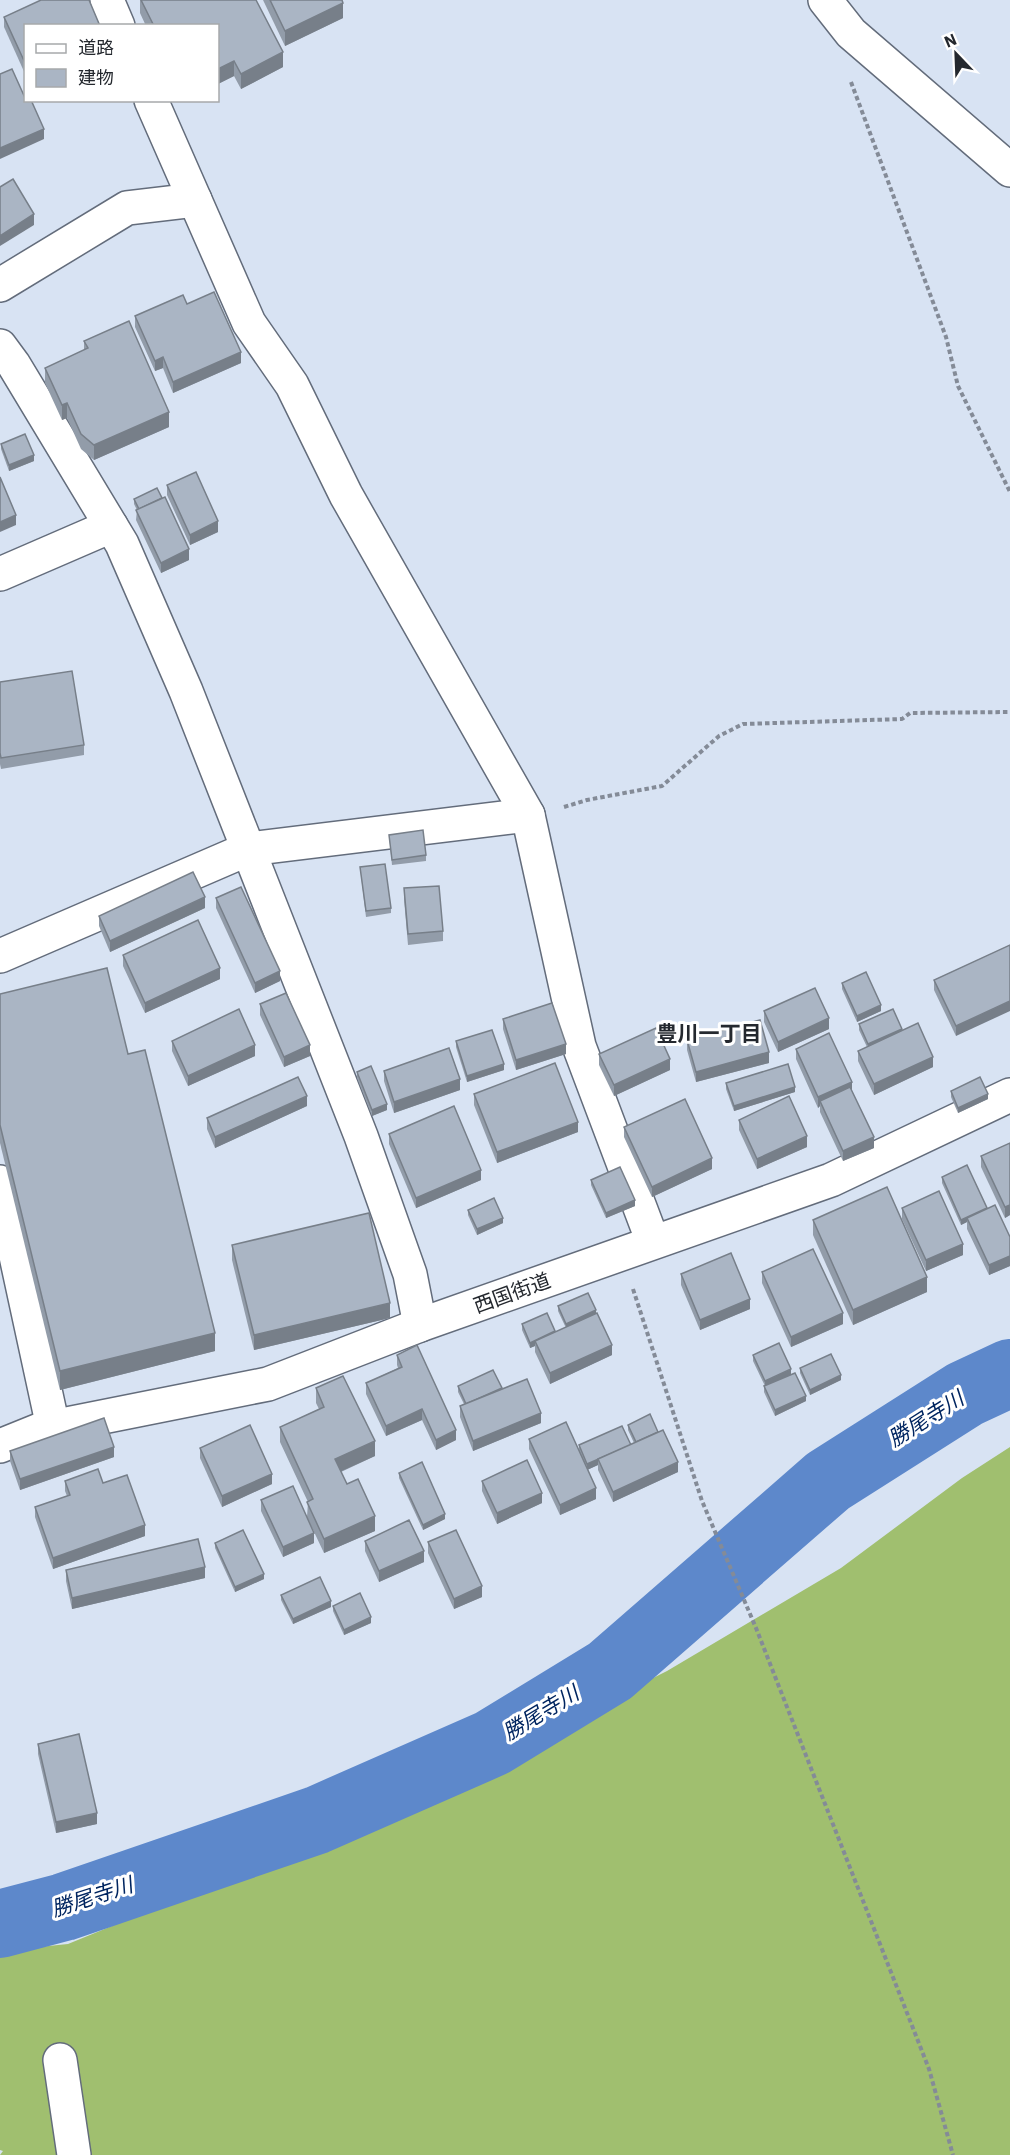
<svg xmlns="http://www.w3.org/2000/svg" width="1010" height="2155" font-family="'IBM Plex Sans','Noto Sans JP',sans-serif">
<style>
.forest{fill:#a0bf6f}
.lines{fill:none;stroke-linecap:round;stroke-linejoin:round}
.river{stroke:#5d88cb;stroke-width:68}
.minor-casing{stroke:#636c7b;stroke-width:36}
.tertiary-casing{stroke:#636c7b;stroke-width:36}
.path{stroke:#848b97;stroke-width:4;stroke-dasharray:4.5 3;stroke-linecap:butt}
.minor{stroke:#fff;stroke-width:33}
.tertiary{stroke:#fff;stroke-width:33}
.wall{fill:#929ca9}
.shaded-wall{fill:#777f89}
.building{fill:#aab5c4;stroke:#777f89;stroke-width:1.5}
.labels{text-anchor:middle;stroke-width:6;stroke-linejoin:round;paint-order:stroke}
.street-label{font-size:20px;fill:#24282e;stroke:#fff}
.neighbourhood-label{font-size:21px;font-weight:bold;fill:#24282e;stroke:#fff}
.water-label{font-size:21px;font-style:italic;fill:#002560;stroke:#fff}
</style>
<rect width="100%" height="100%" fill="#d8e3f3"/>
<path class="forest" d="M1010,1447V2155H0L3,2151L0,2150V1951L68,1944L366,1822L667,1671L841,1568L962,1478Z"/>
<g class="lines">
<path class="river" d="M0,1924L64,1907L317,1820L492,1743L610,1671L828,1481L965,1394L1010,1373"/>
<defs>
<g id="minor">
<path d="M107,0L118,26"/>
<path d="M825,0L851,33L1010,170"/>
<path d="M151,100L249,323L292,385L346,495L528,815L579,1046L653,1242"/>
<path d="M0,285L127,208L195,200"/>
<path d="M0,574L111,526"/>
<path d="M0,956L248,849L528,815"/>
<path d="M0,1182L53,1427"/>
<path d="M0,1446L42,1429L268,1384L420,1325L831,1180L1010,1095"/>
<path d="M60,2060L74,2155"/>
</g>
<path id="tertiary" d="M0,346L14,365L122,544L186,691L361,1136L410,1274L420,1325"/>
</defs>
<use href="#minor" class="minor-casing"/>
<use href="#tertiary" class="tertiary-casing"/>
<g class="path">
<path d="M851,82L946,337L958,386L1010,492"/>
<path d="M564,807L587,800L662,786L719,736L743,724L902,719L910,713L1010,712"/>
<path d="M633,1289L702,1501L756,1628L929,2069L953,2155"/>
</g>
<use href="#minor" class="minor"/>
<use href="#tertiary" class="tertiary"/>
</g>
<g class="wall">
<path d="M140,0H256L283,67L241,89L234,76L218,84V26H146L140,13Z"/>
<path d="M263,0H342L343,18L285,46Z"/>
<path d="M4,17L26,26V76L4,27Z"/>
<path d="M187,304L241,363L173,393L163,368L155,371L135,327V316Z"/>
<path d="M84,341L169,427L94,460L81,449L67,418L62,420L45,383V368L84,350Z"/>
<path d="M1,444L34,461L9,471L1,449Z"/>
<path d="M167,485L218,532L190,545L167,495Z"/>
<path d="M134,499L189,560L161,573L136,520L137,510L134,504Z"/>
<path d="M0,682L84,745V755L1,769L0,764Z"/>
<path d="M389,835L426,855V861L392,865Z"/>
<path d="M360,867L391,908V913L366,917Z"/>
<path d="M404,888L443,931V941L408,945L404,899Z"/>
<path d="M216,898L280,981L255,993L216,908Z"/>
<path d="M205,908L110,952L99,926V916Z"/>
<path d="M1010,945L956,1036L934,990V980Z"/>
<path d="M123,955L220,979L145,1013L123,966Z"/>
<path d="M842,983L881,1011L857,1022L842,989Z"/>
<path d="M0,994L128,1054L215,1351L60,1390L0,1143Z"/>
<path d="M260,1004L310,1056L284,1067L260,1015Z"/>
<path d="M764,1011L829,1029L778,1052L764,1022Z"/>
<path d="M503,1019L566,1054L516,1070L503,1029Z"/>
<path d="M859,1024L902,1031L933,1067L874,1095L858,1061V1051L867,1047L859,1030Z"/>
<path d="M687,1040L769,1063L696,1082L687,1050Z"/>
<path d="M172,1041L255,1056L188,1086L172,1051Z"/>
<path d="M456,1041L504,1070L467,1082L456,1047Z"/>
<path d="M796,1049L852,1091L874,1148L843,1161L820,1112V1106L818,1108L796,1059Z"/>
<path d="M599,1054L670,1070L614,1096L599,1065Z"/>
<path d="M384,1071L460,1090L394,1113L384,1081Z"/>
<path d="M357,1072L387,1110L372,1116L357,1078Z"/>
<path d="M726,1083L795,1092L734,1111L726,1089Z"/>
<path d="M951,1091L988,1099L958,1113L951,1097Z"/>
<path d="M474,1094L578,1132L497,1163L474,1105Z"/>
<path d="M307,1106L215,1148L207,1129V1118Z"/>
<path d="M739,1120L807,1147L757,1169L739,1130Z"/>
<path d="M624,1127L712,1169L652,1197L624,1137Z"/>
<path d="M389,1134L481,1180L416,1208L389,1144Z"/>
<path d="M1010,1143V1215L1005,1218L981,1167V1156Z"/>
<path d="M942,1177L987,1209L1010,1237V1266L989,1275L967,1229V1222L961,1225L942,1183Z"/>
<path d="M591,1180L635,1206L606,1218L591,1185Z"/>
<path d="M902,1208L963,1255L926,1271L902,1219Z"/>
<path d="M468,1210L503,1223L477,1235L468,1215Z"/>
<path d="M813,1220L927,1292L853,1325L813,1235Z"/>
<path d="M232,1245L390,1318L254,1350L232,1260Z"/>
<path d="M762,1272L843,1324L791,1347L762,1283Z"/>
<path d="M681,1274L750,1309L700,1330L681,1285Z"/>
<path d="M558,1306L596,1313L612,1355L550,1384L535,1352V1346L530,1348L522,1330V1324L555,1332L566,1328L558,1311Z"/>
<path d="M779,1343L765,1386L753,1361V1355Z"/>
<path d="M397,1355L456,1440L436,1450L422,1420L386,1436L366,1394V1383L398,1368L397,1365Z"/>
<path d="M800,1368L841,1380L810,1395L800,1373Z"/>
<path d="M458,1386L502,1389L541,1423L473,1451L460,1417V1406L464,1404L458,1392Z"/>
<path d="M764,1386L806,1401L775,1416L764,1392Z"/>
<path d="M316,1388L375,1456L341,1472L347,1484L375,1531L324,1553L307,1517L308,1502L280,1442V1427L319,1409L316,1403Z"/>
<path d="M628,1425L678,1472L613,1502L598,1470V1465L587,1470L579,1451V1445H631L634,1443L628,1430Z"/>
<path d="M529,1439L596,1499L560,1515L529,1449Z"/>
<path d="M200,1448L272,1484L222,1507L200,1458Z"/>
<path d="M10,1451L114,1457L20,1490L10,1461Z"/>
<path d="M399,1473L445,1519L423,1530L399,1478Z"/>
<path d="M65,1481L103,1483L145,1536L53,1569L35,1517V1507L67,1496L65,1491Z"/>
<path d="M482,1481L542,1503L497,1524L482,1491Z"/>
<path d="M261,1500L314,1543L283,1557L261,1511Z"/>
<path d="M365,1541L424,1562L379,1582L365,1551Z"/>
<path d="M428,1542L482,1597L454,1609L428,1553Z"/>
<path d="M215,1543L264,1579L235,1592L215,1548Z"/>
<path d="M66,1570L205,1578L72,1609L66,1581Z"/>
<path d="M281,1595L331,1607L293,1624L281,1600Z"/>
<path d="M333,1606L371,1623L344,1635L333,1611Z"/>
<path d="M38,1744L97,1824L56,1833L38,1754Z"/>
</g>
<g class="shaded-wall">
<path d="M343,3V18L285,46V31Z"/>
<path d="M283,52V67L241,89V74Z"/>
<path d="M234,61V76L218,84V69Z"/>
<path d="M44,129V139L0,159V148Z"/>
<path d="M34,214V225L0,246V236Z"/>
<path d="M241,352V363L173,393V382Z"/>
<path d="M163,357V368L155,371V361Z"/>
<path d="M67,403V418L62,420V405Z"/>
<path d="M169,412V427L94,460V445Z"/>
<path d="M34,455V461L9,471V465Z"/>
<path d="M16,515V525L0,532V522Z"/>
<path d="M218,521V532L190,545V535Z"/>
<path d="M189,549V560L161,573V563Z"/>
<path d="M205,897V908L110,952V941Z"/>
<path d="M220,968V979L145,1013V1003Z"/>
<path d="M280,971V981L255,993V983Z"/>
<path d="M1010,1001V1011L956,1036V1026Z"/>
<path d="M881,1005V1011L857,1022V1016Z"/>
<path d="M829,1018V1029L778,1052V1042Z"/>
<path d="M902,1029V1034L868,1049V1044Z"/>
<path d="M566,1044V1054L516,1070V1060Z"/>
<path d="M255,1045V1056L188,1086V1076Z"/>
<path d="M310,1045V1056L284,1067V1057Z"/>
<path d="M769,1052V1063L696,1082V1072Z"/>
<path d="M933,1057V1067L874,1095V1084Z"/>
<path d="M670,1059V1070L614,1096V1085Z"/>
<path d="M504,1064V1070L467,1082V1076Z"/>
<path d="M460,1079V1090L394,1113V1102Z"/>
<path d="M852,1082V1092L820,1101V1106L818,1108V1097Z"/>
<path d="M795,1087V1092L734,1111V1106Z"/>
<path d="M988,1094V1099L958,1113V1108Z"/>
<path d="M307,1096V1106L215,1148V1137Z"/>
<path d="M387,1104V1110L372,1116V1110Z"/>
<path d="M578,1122V1132L497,1163V1152Z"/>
<path d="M807,1136V1147L757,1169V1159Z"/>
<path d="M874,1137V1148L843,1161V1151Z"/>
<path d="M712,1158V1169L652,1197V1187Z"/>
<path d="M481,1170V1180L416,1208V1198Z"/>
<path d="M635,1200V1206L606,1218V1213Z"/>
<path d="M1010,1205V1215L1005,1218V1207Z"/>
<path d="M987,1208V1213L967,1218V1222L961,1225V1220Z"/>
<path d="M503,1218V1223L477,1235V1229Z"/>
<path d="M963,1244V1255L926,1271V1260Z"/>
<path d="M1010,1256V1266L989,1275V1265Z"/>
<path d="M927,1277V1292L853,1325V1310Z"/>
<path d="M750,1299V1309L700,1330V1320Z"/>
<path d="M390,1303V1318L254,1350V1335Z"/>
<path d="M596,1310V1316L566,1329V1324Z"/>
<path d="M843,1313V1324L791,1347V1337Z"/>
<path d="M555,1331V1337L535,1341V1346L530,1348V1343Z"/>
<path d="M215,1333V1351L60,1390V1371Z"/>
<path d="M612,1345V1355L550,1384V1373Z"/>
<path d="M791,1369V1375L765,1386V1381Z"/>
<path d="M841,1375V1380L810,1395V1390Z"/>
<path d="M806,1396V1401L775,1416V1410Z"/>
<path d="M422,1409V1420L386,1436V1426Z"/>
<path d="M541,1413V1423L473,1451V1441Z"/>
<path d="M456,1430V1440L436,1450V1440Z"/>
<path d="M375,1441V1456L335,1474V1459Z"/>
<path d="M631,1445L598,1459V1465L587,1470V1464Z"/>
<path d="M114,1447V1457L20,1490V1479Z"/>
<path d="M678,1462V1472L613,1502V1492Z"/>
<path d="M272,1474V1484L222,1507V1496Z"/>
<path d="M596,1488V1499L560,1515V1505Z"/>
<path d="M542,1493V1503L497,1524V1513Z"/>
<path d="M445,1514V1519L423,1530V1525Z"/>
<path d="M375,1516V1531L324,1553V1539Z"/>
<path d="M145,1525V1536L53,1569V1558Z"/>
<path d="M314,1533V1543L283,1557V1547Z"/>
<path d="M424,1551V1562L379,1582V1571Z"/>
<path d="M205,1567V1578L72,1609V1598Z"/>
<path d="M264,1574V1579L235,1592V1587Z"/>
<path d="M482,1586V1597L454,1609V1599Z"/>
<path d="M331,1601V1607L293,1624V1619Z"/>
<path d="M371,1617V1623L344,1635V1630Z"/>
<path d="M97,1813V1824L56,1833V1822Z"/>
</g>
<g class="building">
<path d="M41,0H89L100,26H26V65L4,17Z"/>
<path d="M141,0H256L283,52L241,74L234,61L218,69V26H154Z"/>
<path d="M270,0H342L343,3L285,31Z"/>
<path d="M12,69L26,100H31L44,129L0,148V74Z"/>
<path d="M13,179L34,214L0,236V187Z"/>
<path d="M214,292L241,352L173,382L163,357L155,361L135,316L183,295L187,304Z"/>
<path d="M129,321L169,412L94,445L81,434L67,403L62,405L45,368L88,348L84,341Z"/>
<path d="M25,434L34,455L9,465L1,444Z"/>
<path d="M196,472L218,521L190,535L167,485Z"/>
<path d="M0,477L16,515L0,522Z"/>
<path d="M157,488L162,498L139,509L134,499Z"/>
<path d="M165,497L189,549L161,563L136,510Z"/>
<path d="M72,671L84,745L1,758L0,753V682Z"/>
<path d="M423,830L426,855L392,860L389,835Z"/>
<path d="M385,864L391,908L366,911L360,867Z"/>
<path d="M193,872L205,897L110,941L99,916Z"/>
<path d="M439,886L443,931L408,934L404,888Z"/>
<path d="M241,887L280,971L255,983L216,898Z"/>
<path d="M198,920L220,968L145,1003L123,955Z"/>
<path d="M1010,945V1001L956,1026L934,980Z"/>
<path d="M107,968L128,1054L145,1050L215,1333L60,1371L0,1125V994Z"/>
<path d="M866,972L881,1005L857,1016L842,983Z"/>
<path d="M815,988L829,1018L778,1042L764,1011Z"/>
<path d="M286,993L310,1045L284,1057L260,1004Z"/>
<path d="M552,1003L566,1044L516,1060L503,1019Z"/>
<path d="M239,1009L255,1045L188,1076L172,1041Z"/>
<path d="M893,1009L902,1029L868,1044L859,1024Z"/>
<path d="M760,1020L769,1052L696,1072L687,1040Z"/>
<path d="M918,1023L933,1057L874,1084L858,1051Z"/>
<path d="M656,1028L670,1059L614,1085L599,1054Z"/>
<path d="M492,1030L504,1064L467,1076L456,1041Z"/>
<path d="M829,1033L852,1082L818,1097L796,1049Z"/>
<path d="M449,1048L460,1079L394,1102L384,1071Z"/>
<path d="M555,1063L578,1122L497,1152L474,1094Z"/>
<path d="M788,1064L795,1087L734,1106L726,1083Z"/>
<path d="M371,1066L387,1104L372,1110L357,1072Z"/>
<path d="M298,1077L307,1096L215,1137L207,1118Z"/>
<path d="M980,1077L988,1094L958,1108L951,1091Z"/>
<path d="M850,1087L874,1137L843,1151L820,1101Z"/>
<path d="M789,1096L807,1136L757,1159L739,1120Z"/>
<path d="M685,1099L712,1158L652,1187L624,1127Z"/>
<path d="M454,1106L481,1170L416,1198L389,1134Z"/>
<path d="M1010,1143V1205L1005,1207L981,1156Z"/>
<path d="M967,1165L987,1208L961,1220L942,1177Z"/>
<path d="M620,1167L635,1200L606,1213L591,1180Z"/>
<path d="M887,1187L927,1277L853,1310L813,1220Z"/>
<path d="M939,1191L963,1244L926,1260L902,1208Z"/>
<path d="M494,1198L503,1218L477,1229L468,1210Z"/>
<path d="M995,1205L1010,1237V1256L989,1265L967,1218Z"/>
<path d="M369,1213L390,1303L254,1335L232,1245Z"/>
<path d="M813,1249L843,1313L791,1337L762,1272Z"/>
<path d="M731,1253L750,1299L700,1320L681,1274Z"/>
<path d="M588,1293L596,1310L566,1324L558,1306Z"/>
<path d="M547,1313L555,1331L530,1343L522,1324Z"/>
<path d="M597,1313L612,1345L550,1373L535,1341Z"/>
<path d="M779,1343L791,1369L765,1381L753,1355Z"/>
<path d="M417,1345L456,1430L436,1440L422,1409L386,1426L366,1383L402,1367L397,1355Z"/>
<path d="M831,1354L841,1375L810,1390L800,1368Z"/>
<path d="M493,1370L502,1388L466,1404L458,1386Z"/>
<path d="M795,1373L806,1396L775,1410L764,1386Z"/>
<path d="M343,1376L375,1441L335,1459L347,1484L358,1479L375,1516L324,1539L307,1502L313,1499L280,1427L324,1407L316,1388Z"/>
<path d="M527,1379L541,1413L473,1441L460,1406Z"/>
<path d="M650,1414L658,1432L636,1442L628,1425Z"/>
<path d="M104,1418L114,1447L20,1479L10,1451Z"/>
<path d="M566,1422L596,1488L560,1505L529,1439Z"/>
<path d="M250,1425L272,1474L222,1496L200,1448Z"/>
<path d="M622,1426L631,1445L587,1464L579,1445Z"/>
<path d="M663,1430L678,1462L613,1492L598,1459Z"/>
<path d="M527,1460L542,1493L497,1513L482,1481Z"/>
<path d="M422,1462L445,1514L423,1525L399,1473Z"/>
<path d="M98,1469L103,1483L127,1475L145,1525L53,1558L35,1507L70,1495L65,1481Z"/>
<path d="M293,1486L314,1533L283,1547L261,1500Z"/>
<path d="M409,1520L424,1551L379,1571L365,1541Z"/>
<path d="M243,1530L264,1574L235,1587L215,1543Z"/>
<path d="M456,1530L482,1586L454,1599L428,1542Z"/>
<path d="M198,1539L205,1567L72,1598L66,1570Z"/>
<path d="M320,1577L331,1601L293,1619L281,1595Z"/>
<path d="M360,1593L371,1617L344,1630L333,1606Z"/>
<path d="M79,1734L97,1813L56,1822L38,1744Z"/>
</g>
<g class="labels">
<g class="street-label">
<text transform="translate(512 1293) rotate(-20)" y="7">西国街道</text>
</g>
<g class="neighbourhood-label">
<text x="709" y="1041">豊川一丁目</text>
</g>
<g class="water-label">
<text transform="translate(926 1419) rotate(-32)" y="7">勝尾寺川</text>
<text transform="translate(541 1713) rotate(-31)" y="7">勝尾寺川</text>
<text transform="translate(92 1897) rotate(-18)" y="7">勝尾寺川</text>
</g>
</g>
<rect x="24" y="24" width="195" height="78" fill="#ffffff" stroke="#a7a9ab" stroke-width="1.5"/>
<rect x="36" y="44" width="30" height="9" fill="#ffffff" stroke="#a7a9ab" stroke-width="1.5"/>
<text x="78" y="54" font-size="18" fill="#24282e">道路</text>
<rect x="36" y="69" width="30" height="18" fill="#aab5c4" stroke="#a7a9ab" stroke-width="1.5"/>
<text x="78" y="84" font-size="18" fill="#24282e">建物</text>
<g transform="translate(956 54) rotate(337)" stroke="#ffffff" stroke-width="4.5" paint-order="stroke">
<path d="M0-4.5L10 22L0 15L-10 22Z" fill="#24282e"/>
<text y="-9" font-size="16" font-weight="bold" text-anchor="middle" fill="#24282e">N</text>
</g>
</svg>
